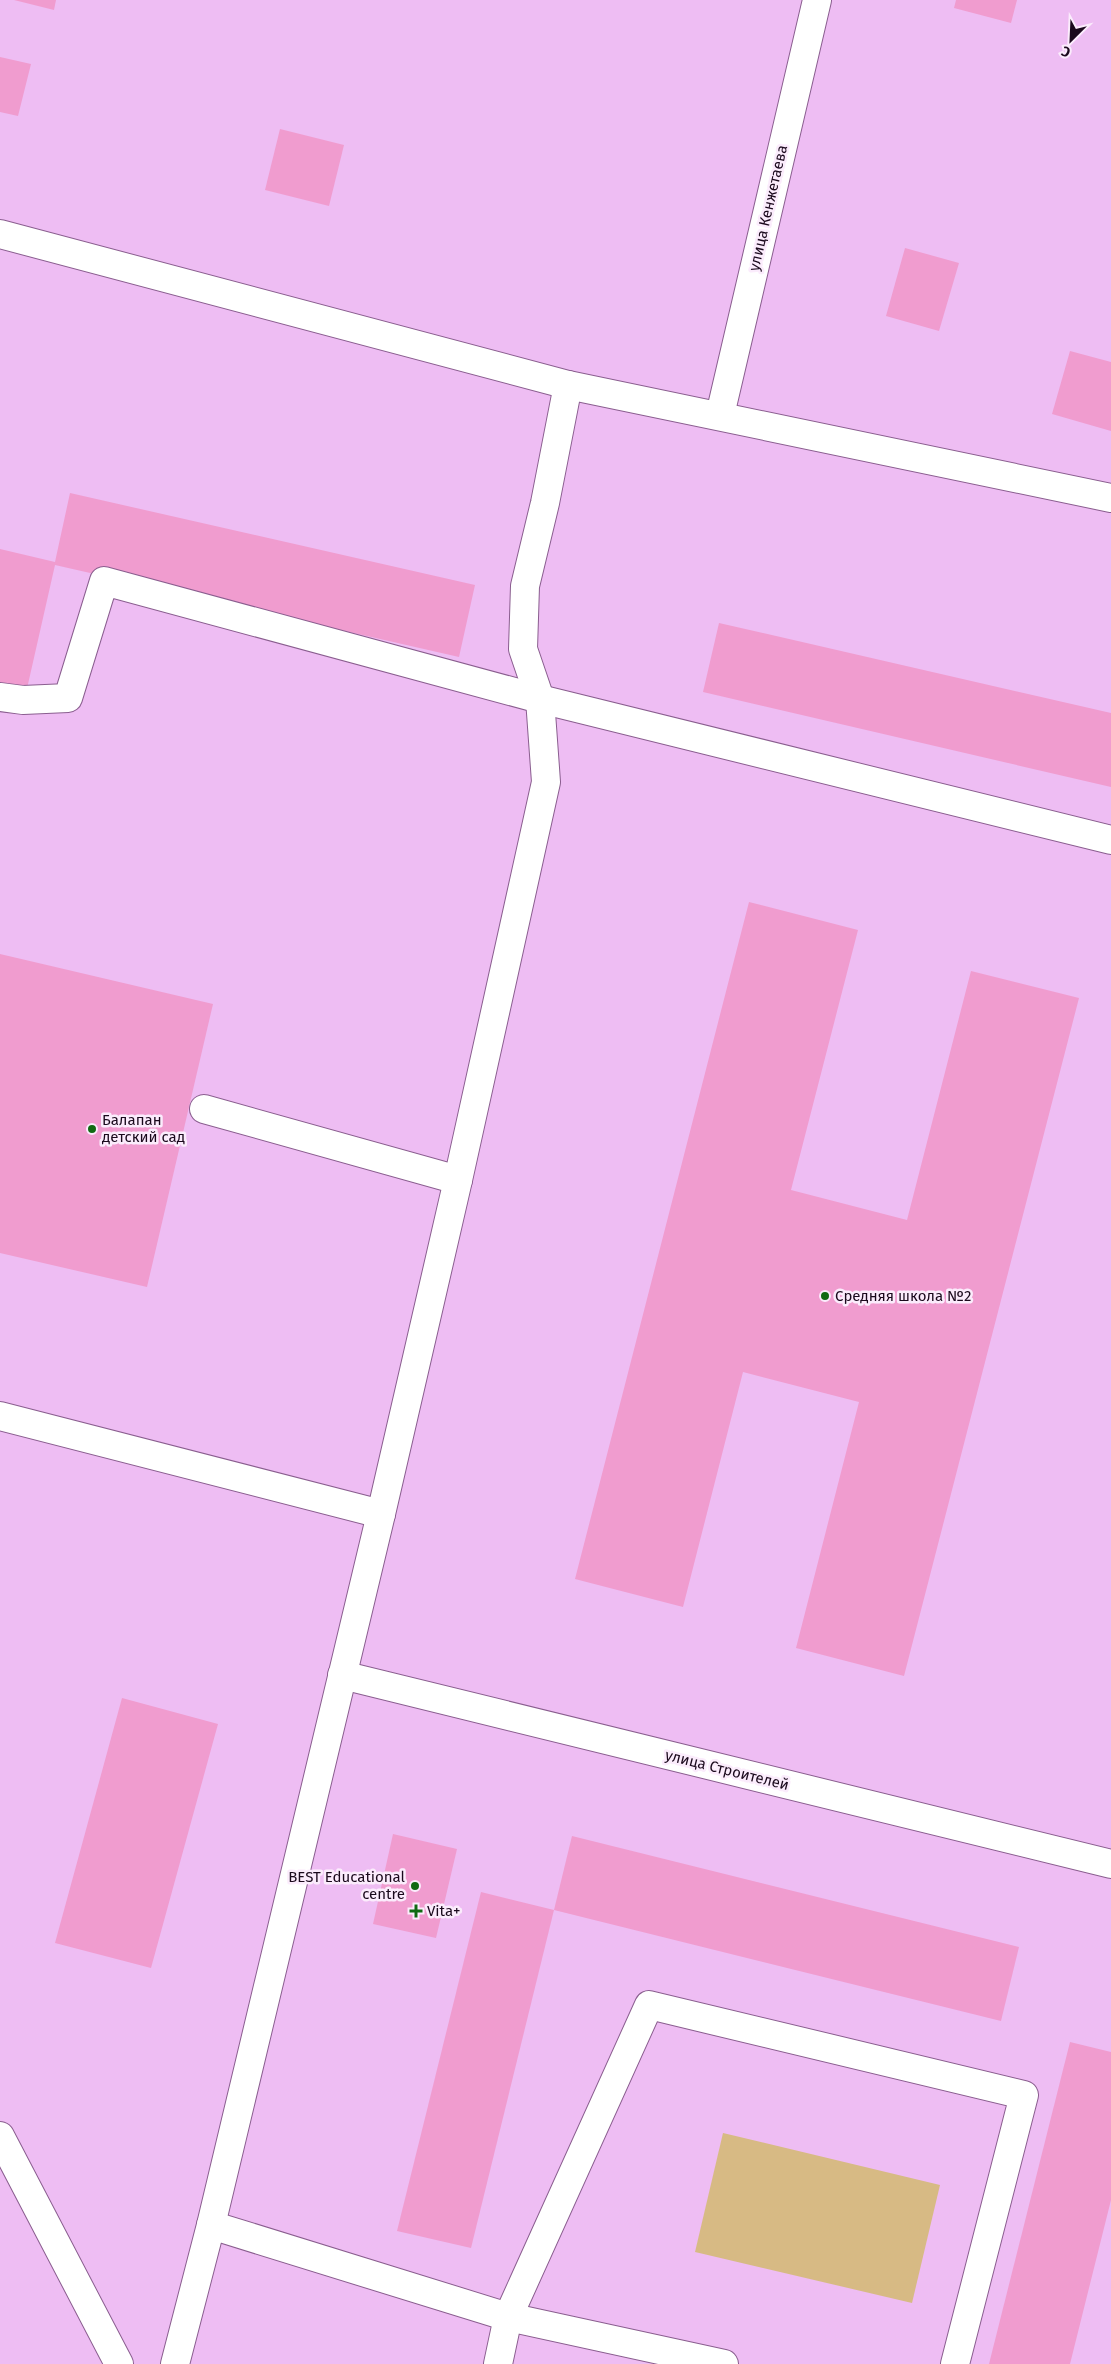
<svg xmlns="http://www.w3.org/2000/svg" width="1111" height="2364" font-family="'Fira Sans',sans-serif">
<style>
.green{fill:#d7ba84}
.building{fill:#f09ccf}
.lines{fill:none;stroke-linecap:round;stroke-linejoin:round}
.minor-casing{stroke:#8a5e8f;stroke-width:30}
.minor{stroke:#fff;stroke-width:28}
.poi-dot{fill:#106a12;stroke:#fbecfc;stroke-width:2}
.labels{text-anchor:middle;stroke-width:5;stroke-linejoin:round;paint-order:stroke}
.street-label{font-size:15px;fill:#1a091c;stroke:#fbecfc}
.poi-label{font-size:15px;fill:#1a091c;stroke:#fbecfc;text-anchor:start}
</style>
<rect width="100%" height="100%" fill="#eebdf3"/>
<path class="green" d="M723,2133L940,2185L912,2303L695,2252Z"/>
<g class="building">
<path d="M14,0H56L54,10Z"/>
<path d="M956,0H1017L1011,23L954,8Z"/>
<path d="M0,57L31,64L18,116L0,112Z"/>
<path d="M280,129L344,145L329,206L265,190Z"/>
<path d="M905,248L959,263L939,331L886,316Z"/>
<path d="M1070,351L1111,362V431L1052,414Z"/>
<path d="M70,493L475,585L459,657L55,565L26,693L0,687V549L55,562Z"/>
<path d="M719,623L1111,713V787L703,692Z"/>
<path d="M749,902L858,930L791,1190L907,1220L971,971L1079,998L904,1676L796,1648L859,1402L743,1372L683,1607L575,1579Z"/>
<path d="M0,954L213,1004L147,1287L0,1253Z"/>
<path d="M122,1698L218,1724L151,1968L55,1943Z"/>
<path d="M393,1834L457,1849L436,1938L373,1924Z"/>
<path d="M572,1836L1019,1947L1001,2021L554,1910Z"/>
<path d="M481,1892L554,1910L471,2248L397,2231Z"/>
<path d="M1070,2042L1111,2052V2200L1070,2364H989Z"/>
</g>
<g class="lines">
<defs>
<g id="minor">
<path d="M0,234L568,385L1111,498"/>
<path d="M720,415L817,0"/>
<path d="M0,697L23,700L68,698L104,581L540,699L1111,840"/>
<path d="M204,1109L458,1180"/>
<path d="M0,1416L381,1514"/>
<path d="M342,1675L1111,1864"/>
<path d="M0,2136L119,2364"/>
<path d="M211,2225L508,2317L498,2364"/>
<path d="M175,2364L211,2225L381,1514L458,1180L546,782L540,699L523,649L525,586L545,503L568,385"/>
<path d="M724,2364L508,2317L649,2005L1024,2095L955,2364"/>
</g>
</defs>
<use href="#minor" class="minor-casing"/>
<use href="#minor" class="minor"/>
</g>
<g class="poi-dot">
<circle cx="92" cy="1129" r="5"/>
<circle cx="825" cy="1296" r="5"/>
<circle cx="415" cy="1886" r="5"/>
<path d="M413.5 1903.5h5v5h5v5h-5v5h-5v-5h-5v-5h5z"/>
</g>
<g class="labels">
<g class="street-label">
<text transform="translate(768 208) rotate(-77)" y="5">улица Кенжетаева</text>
<text transform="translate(727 1770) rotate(14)" y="5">улица Строителей</text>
</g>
<g class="poi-label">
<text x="102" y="1125">Балапан<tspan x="102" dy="17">детский сад</tspan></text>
<text x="835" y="1301">Средняя школа №2</text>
<text x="405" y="1882" text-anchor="end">BEST Educational<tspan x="405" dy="17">centre</tspan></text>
<text x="427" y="1916">Vita+</text>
</g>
</g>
<g transform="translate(1071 40) rotate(204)" stroke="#fbecfc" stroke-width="4" paint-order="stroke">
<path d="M0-4L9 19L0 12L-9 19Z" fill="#1a091c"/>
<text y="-8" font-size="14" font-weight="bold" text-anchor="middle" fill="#1a091c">С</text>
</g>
</svg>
